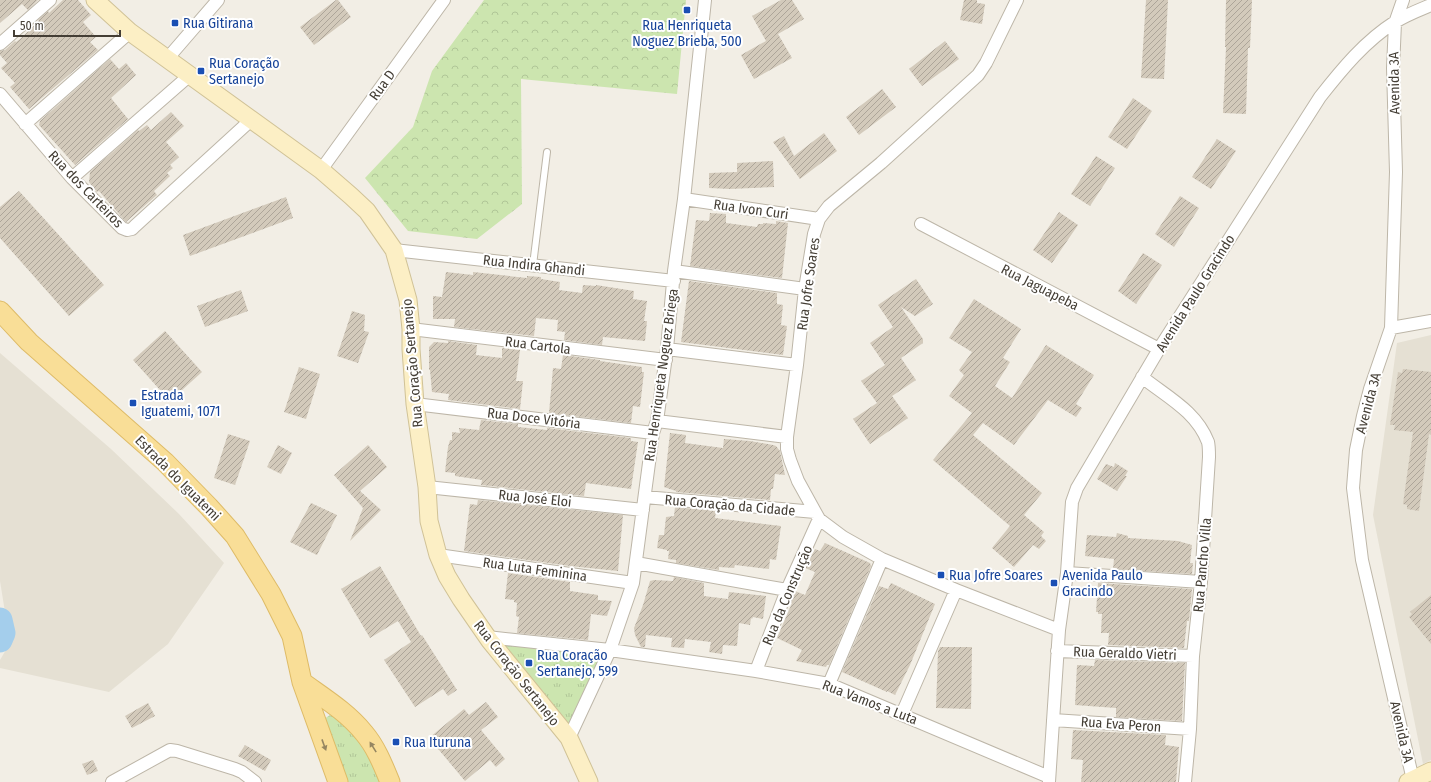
<svg xmlns="http://www.w3.org/2000/svg" width="1431" height="782" viewBox="0 0 1431 782" font-family="'Fira Sans Condensed',sans-serif">
<style>
.residential{fill:#e5e0d3}
.grass{fill:url(#grass-tufts)}
.forest{fill:url(#forest-crowns)}
.lines{fill:none;stroke-linecap:round;stroke-linejoin:round}
.river{stroke:#a4ceec;stroke-width:25}
.building{fill:url(#building-hatch)}
.lane-casing{stroke:#bdb6a8;stroke-width:8}
.street-casing{stroke:#bdb6a8;stroke-width:14}
.secondary-casing{stroke:#d0c297;stroke-width:19}
.primary-casing{stroke:#debb67;stroke-width:21}
.lane{stroke:#fff;stroke-width:6}
.street{stroke:#fff;stroke-width:12}
.secondary{stroke:#fcefc5;stroke-width:17}
.primary{stroke:#f9de97;stroke-width:19}
.oneway{fill:#958661}
.transit-dot{fill:#1a4fb4;stroke:#fff;stroke-width:1.5}
.labels{text-anchor:middle;stroke-width:4;stroke-linejoin:round;paint-order:stroke}
.transit-label{font-size:14px;fill:#164399;stroke:#fff;text-anchor:start}
.street-label{font-size:14px;fill:#443e35;stroke:#fff}
</style>
<defs>
<pattern id="grass-tufts" width="24" height="20" patternUnits="userSpaceOnUse"><rect width="24" height="20" fill="#cce5af"/><path d="M3 7l-1-3M5 7V3M7 7l1-3M15 17l-1-3M17 17v-4M19 17l1-3" fill="none" stroke="#b0c697"/></pattern>
<pattern id="forest-crowns" width="20" height="18" patternUnits="userSpaceOnUse"><rect width="20" height="18" fill="#cce5af"/><path d="M2 6a3 3 0 1 1 6 0M12 15a3 3 0 1 1 6 0" fill="none" stroke="#b0c697"/></pattern>
<pattern id="building-hatch" width="6" height="6" patternUnits="userSpaceOnUse"><rect width="6" height="6" fill="#d3cabb"/><path d="M-1 1l2-2M0 6l6-6M5 7l2-2" fill="none" stroke="#ada599"/></pattern>
</defs>
<rect width="100%" height="100%" fill="#f2eee5"/>
<path class="residential" d="M1431,335V760L1423,764L1373,515L1397,343Z
M0,353L111,449L179,514L224,563L168,644L109,692L0,668V660L10,643L0,581Z"/>
<path class="grass" d="M489,639L609,651L568,735Z
M337,714L347,715L390,782H338L321,721L330,715Z"/>
<path class="forest" d="M484,0H686L677,94L521,79L522,204L477,239L408,231L365,178L413,127L432,71Z"/>
<g class="lines">
<path class="river" d="M0,620L3,633L0,640"/>
</g>
<path class="building" d="M0,0H38L28,10L22,4L0,23Z
M63,0H78L91,15L83,22L96,37L90,42L98,50L29,109L10,87L15,83L1,68L7,63L0,55V51L5,50L15,41L16,42L20,39L39,21L38,20L48,11L49,13Z
M336,0H338L351,17L314,45L300,27Z
M781,0H792L804,19L778,34L792,58L754,79L741,55L766,41L752,16Z
M964,0H977V3L985,4L982,24L960,20Z
M1146,0H1168L1164,79L1141,78Z
M1226,0H1252L1250,48H1248L1246,114L1223,113L1226,47H1225Z
M945,41L959,59L922,86L909,69Z
M110,59L119,69L126,63L136,75L111,98L128,119L75,165L39,125L40,121Z
M882,89L896,107L859,135L846,117Z
M1133,98L1152,111L1127,149L1108,137Z
M171,112L184,126L166,142L179,157L170,165L173,168L167,173L170,176L154,191L157,195L126,222L99,191L97,192L89,182L90,172L138,130L139,131L147,125L151,130Z
M824,133L837,151L800,179L773,142L784,136L794,156Z
M1217,139L1236,151L1211,189L1192,177Z
M1096,156L1115,168L1090,206L1071,194Z
M773,161L774,187L730,189L709,188V173L737,172V163Z
M19,191L104,285L69,316L0,238V207Z
M1180,196L1199,208L1174,247L1155,234Z
M286,197L293,218L190,256L183,235Z
M1059,212L1078,225L1052,263L1033,250Z
M710,213L726,214V223L757,227L758,224H763V223L776,224V221L788,223L782,278L690,266L696,220L709,221Z
M1143,253L1162,265L1136,304L1118,291Z
M446,272L473,275V272L527,278V276L541,277V279L560,282L559,290L582,293L583,285L596,286V285L634,291L633,299L647,301L644,321H647L645,341L603,337L602,345L564,340L565,332L557,331L558,320L536,318L534,336L454,327L455,319H433V296L442,297Z
M916,279L933,304L915,316L901,307L923,339V343L901,358L916,380L892,396L908,418L870,444L853,419L877,403L861,381L885,365L870,343L893,327L878,305Z
M689,281L777,293V304L783,305L781,325L787,326L783,355L681,342Z
M241,290L248,311L205,327L197,306Z
M974,299L1021,329L1003,358L1010,362L995,386L1012,398L1046,345L1094,375L1076,404L1082,408L1076,417L1048,400L1014,445L983,423L973,435L1042,493L1024,515L1044,532L1041,536L1046,541L1039,549L1033,545L1014,567L992,548L1010,526L933,460L972,413L949,396L964,375L959,370L972,352L949,338Z
M352,311L365,315L364,331L369,332L358,363L337,356Z
M165,331L202,372L170,401L133,360Z
M448,341L477,345L476,355L502,358V348L520,350L516,381H523L520,409L448,400L449,394L432,392L430,370H429V347L434,342L448,343Z
M563,355L600,360V361L642,367V372H644L640,407L633,406L631,423L549,413L553,368L561,369Z
M299,367L320,374L306,419L284,412Z
M1403,369L1431,372V435L1429,434L1419,511L1407,509V505L1403,504L1413,432L1394,430L1395,425H1390L1398,372L1402,373Z
M481,420L518,424V427L547,430V428L631,438V441L638,442L631,489L586,483L584,496L481,485L482,480L455,476V473L445,472L448,447L450,440H452V432L460,433L459,428L479,430Z
M670,433L686,435L685,443L723,448L724,439L750,441L773,445L776,446L780,451L785,475L775,474L773,489H771L770,500L676,492V491L664,487Z
M228,434L250,441L235,485L214,478Z
M278,445L292,453L281,474L267,467Z
M368,445L387,467L360,491L381,510L350,541L363,508L334,475Z
M1115,463L1128,471L1125,476H1127L1117,491L1097,479L1106,464L1114,467Z
M478,500L623,515L618,571L570,566L464,551L470,504L477,505Z
M311,503L337,515L317,555L290,542Z
M675,507L716,511L715,518L781,526L776,560L770,559L769,569L735,565L734,568L719,567V570L676,563V560L668,559L669,551H667V550L657,548L659,535H664L666,517L674,516Z
M1117,533L1128,536V538L1178,541L1192,545L1190,563H1193L1192,574L1113,569L1114,559L1085,556L1087,535L1116,537Z
M825,543L870,563L871,566L829,665H827L826,667L796,661L802,650L777,638L792,603H790L795,591L805,595L815,572L805,568L815,549L820,551Z
M380,566L421,636L422,635L457,690L448,696L443,689L415,707L384,660L411,642L398,621L370,638L341,589Z
M508,573L570,582V591L598,595V600L612,601L607,616L591,614L588,640L517,633L519,617L516,616L517,603L514,602V600L505,599Z
M674,577L704,583V596L728,599L729,592L766,596L763,619L753,617L752,619L751,618L750,625L739,623L737,646L723,645L722,654L709,652L711,642L685,639L684,648L671,647L672,638L646,635L645,647H641L635,635L634,628L643,605L650,581L654,580L673,581Z
M891,583L935,604L910,665L895,695L887,691V692L842,672L879,586L888,589Z
M1098,583L1192,589L1189,621H1187L1184,648L1108,645L1109,633H1101L1102,614H1098V612H1096Z
M1431,595V644L1409,617L1412,614L1410,612Z
M940,647H972L971,709L936,708L938,651Z
M1095,660L1185,663L1182,721L1116,717V708L1075,705L1077,665L1094,666Z
M486,702L498,717L481,730L505,759L496,767L490,760L465,781L429,738L464,709L469,715Z
M148,703L155,716L132,728L125,716Z
M1073,730L1166,735L1165,745L1179,747L1176,782H1081L1083,760L1071,759Z
M245,745L271,760L265,771L238,756Z
M93,760L98,771L87,775L82,764Z"/>
<g class="lines">
<defs>
<path id="lane" d="M533,265L547,152"/>
<path id="street" d="M1017,0L986,63L978,75L881,163L829,206L819,219L814,234L805,289L797,365L787,437V449L790,460L798,481L819,519L843,537L882,559L956,590L1059,630
M1403,0L1395,23L1393,68L1396,172L1391,328L1370,389L1363,416L1356,450L1353,488L1362,560L1413,780L1415,782
M0,44L50,0
M167,59L218,0
M0,94L72,178L122,228L127,230L132,229L135,226L251,120
M25,124L130,32
M321,170L444,0
M72,178L190,75
M684,199L819,219
M921,224L1159,349
M394,250L674,281
M674,271L805,289
M1391,328L1431,321
M411,329L666,360
M667,349L797,365
M1142,377C1167,397 1196,411 1208,442C1209,446 1209,452 1209,457L1201,582L1193,656L1190,729L1185,782
M415,404L653,433
M657,421L787,437
M427,487L643,510
M645,497L815,512
M438,555L633,583
M636,563L787,590
M1067,573L1201,582
M487,637L610,650L756,671L829,684L1049,777
M1057,651L1193,656
M756,671L787,590L819,519
M829,684L882,559
M902,714L956,590
M1053,720L1190,729
M569,738L610,650L633,583L653,433L657,421L667,349L674,271L684,199L705,0
M112,782L170,750L177,751L235,769L242,772L255,782
M1049,782L1059,630L1067,573L1072,502L1077,488L1159,349L1320,97C1342,69 1365,41 1395,22C1406,15 1419,10 1431,5"/>
<path id="secondary" d="M95,0L130,32L321,170L351,196L367,211L394,250L408,300L411,329V349L415,404L427,487L429,521L438,555L447,576L461,599L490,641L569,738L589,782
M1408,782L1431,771"/>
<path id="primary" d="M0,311L29,342L165,462L209,507L235,536L271,594L292,636L302,682L338,782
M302,682C324,698 347,712 364,733C376,747 383,765 390,782"/>
</defs>
<use href="#lane" class="lane-casing"/>
<use href="#street" class="street-casing"/>
<use href="#secondary" class="secondary-casing"/>
<use href="#primary" class="primary-casing"/>
<use href="#lane" class="lane"/>
<use href="#street" class="street"/>
<use href="#secondary" class="secondary"/>
<use href="#primary" class="primary"/>
</g>
<defs><path id="oneway-solid" d="M-6-.8H1V-3.2L6.5 0L1 3.2V.8H-6Z"/></defs>
<g class="oneway">
<use href="#oneway-solid" transform="translate(324 745) rotate(70)"/>
<use href="#oneway-solid" transform="translate(373 747) rotate(-122)"/>
</g>
<g class="transit-dot">
<rect x="683" y="6" width="8" height="8" rx="2"/>
<rect x="171" y="19" width="8" height="8" rx="2"/>
<rect x="197" y="67" width="8" height="8" rx="2"/>
<rect x="129" y="399" width="8" height="8" rx="2"/>
<rect x="937" y="571" width="8" height="8" rx="2"/>
<rect x="1050" y="579" width="8" height="8" rx="2"/>
<rect x="525" y="659" width="8" height="8" rx="2"/>
<rect x="392" y="738" width="8" height="8" rx="2"/>
</g>
<g class="labels">
<g class="transit-label">
<text x="183" y="28">Rua Gitirana</text>
<text x="687" y="30" text-anchor="middle">Rua Henriqueta<tspan x="687" dy="16">Noguez Brieba, 500</tspan></text>
<text x="209" y="68">Rua Coração<tspan x="209" dy="16">Sertanejo</tspan></text>
<text x="141" y="400">Estrada<tspan x="141" dy="16">Iguatemi, 1071</tspan></text>
<text x="949" y="580">Rua Jofre Soares</text>
<text x="1062" y="580">Avenida Paulo<tspan x="1062" dy="16">Gracindo</tspan></text>
<text x="537" y="660">Rua Coração<tspan x="537" dy="16">Sertanejo, 599</tspan></text>
<text x="404" y="747">Rua Ituruna</text>
</g>
<g class="street-label">
<text transform="translate(1394 83) rotate(-91)" y="5">Avenida 3A</text>
<text transform="translate(382 85) rotate(-54)" y="5">Rua D</text>
<text transform="translate(86 189) rotate(46)" y="5">Rua dos Carteiros</text>
<text transform="translate(751 209) rotate(8)" y="5">Rua Ivon Curi</text>
<text transform="translate(534 265) rotate(6)" y="5">Rua Indira Ghandi</text>
<text transform="translate(808 284) rotate(-82)" y="5">Rua Jofre Soares</text>
<text transform="translate(1040 287) rotate(27)" y="5">Rua Jaguapeba</text>
<text transform="translate(1195 293) rotate(-58)" y="5">Avenida Paulo Gracindo</text>
<text transform="translate(538 345) rotate(7)" y="5">Rua Cartola</text>
<text transform="translate(412 363) rotate(-95)" y="5">Rua Coração Sertanejo</text>
<text transform="translate(661 375) rotate(-82)" y="5">Rua Henriqueta Noguez Briega</text>
<text transform="translate(1368 403) rotate(-75)" y="5">Avenida 3A</text>
<text transform="translate(534 418) rotate(7)" y="5">Rua Doce Vitória</text>
<text transform="translate(178 478) rotate(45)" y="5">Estrada do Iguatemi</text>
<text transform="translate(535 498) rotate(6)" y="5">Rua José Eloi</text>
<text transform="translate(730 505) rotate(5)" y="5">Rua Coração da Cidade</text>
<text transform="translate(1202 565) rotate(-85)" y="5">Rua Pancho Villa</text>
<text transform="translate(535 569) rotate(8)" y="5">Rua Luta Feminina</text>
<text transform="translate(787 595) rotate(-67)" y="5">Rua da Construção</text>
<text transform="translate(1125 653) rotate(2)" y="5">Rua Geraldo Vietri</text>
<text transform="translate(517 673) rotate(52)" y="5">Rua Coração Sertanejo</text>
<text transform="translate(870 702) rotate(21)" y="5">Rua Vamos a Luta</text>
<text transform="translate(1121 724) rotate(4)" y="5">Rua Eva Peron</text>
<text transform="translate(1402 732) rotate(77)" y="5">Avenida 3A</text>
</g>
</g>
<path d="M14 30v6h106v-6" fill="none" stroke="#443e35" stroke-width="2"/>
<text x="20" y="30" font-size="12" fill="#443e35" stroke="#ffffff" stroke-width="3" paint-order="stroke">50 m</text>
</svg>
